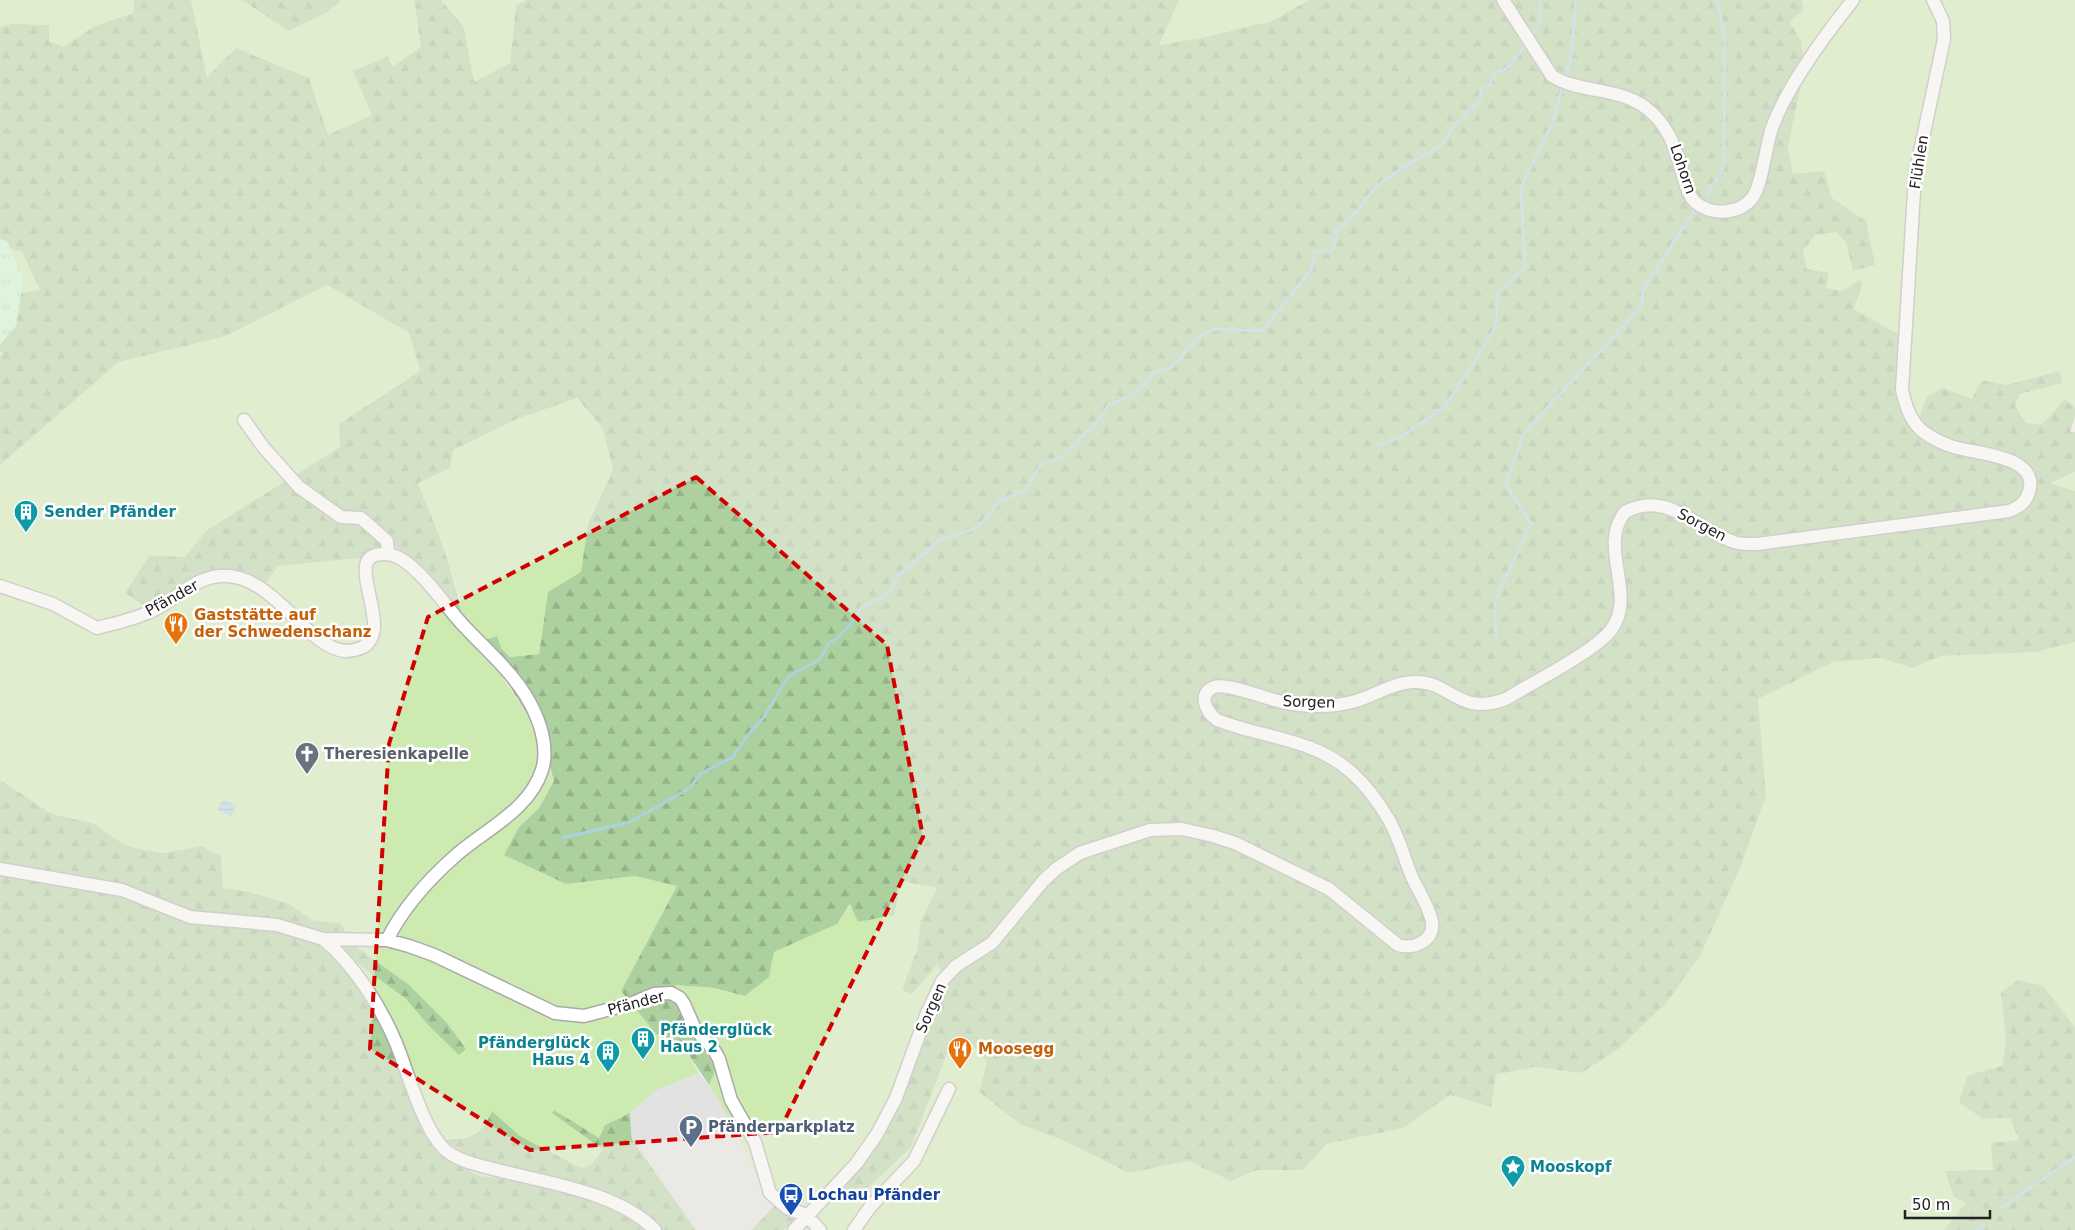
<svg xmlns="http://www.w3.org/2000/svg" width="2075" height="1230" viewBox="0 0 2075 1230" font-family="'DejaVu Sans',sans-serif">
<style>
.grass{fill:#cdebb0}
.forest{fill:url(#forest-firs)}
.park{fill:url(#park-tufts)}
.parking{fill:#e2e2e2}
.water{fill:url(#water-rules)}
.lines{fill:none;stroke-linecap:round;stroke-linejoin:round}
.stream{stroke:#aad3df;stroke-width:3}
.minor-casing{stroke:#a9a9a9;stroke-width:15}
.minor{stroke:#fff;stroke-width:12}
.marked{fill:none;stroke:#d40000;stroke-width:4;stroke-dasharray:10 6;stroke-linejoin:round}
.labels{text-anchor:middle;stroke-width:5;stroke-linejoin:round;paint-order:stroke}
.street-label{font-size:15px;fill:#222;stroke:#fff}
.culture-label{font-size:15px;font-weight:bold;fill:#0d838f;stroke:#fff;text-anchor:start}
.food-label{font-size:15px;font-weight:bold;fill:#c56008;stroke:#fff;text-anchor:start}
.worship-label{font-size:15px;font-weight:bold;fill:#5b616d;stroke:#fff;text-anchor:start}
.service-label{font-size:15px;font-weight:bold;fill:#4e5e75;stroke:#fff;text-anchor:start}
.transit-label{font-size:15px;font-weight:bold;fill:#164399;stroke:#fff;text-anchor:start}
</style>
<defs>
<pattern id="forest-firs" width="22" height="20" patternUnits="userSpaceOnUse" patternTransform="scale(1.25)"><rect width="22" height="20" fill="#add19e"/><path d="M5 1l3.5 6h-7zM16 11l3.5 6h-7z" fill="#95b388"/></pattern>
<pattern id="park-tufts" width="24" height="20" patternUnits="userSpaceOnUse" patternTransform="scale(1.25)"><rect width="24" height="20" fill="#c8facc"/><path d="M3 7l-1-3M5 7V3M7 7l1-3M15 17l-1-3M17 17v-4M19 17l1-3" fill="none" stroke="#acd6af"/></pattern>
<pattern id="water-rules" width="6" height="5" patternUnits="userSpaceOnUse" patternTransform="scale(1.25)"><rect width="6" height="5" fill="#aad3df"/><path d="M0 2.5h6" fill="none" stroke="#92b5bf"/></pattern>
</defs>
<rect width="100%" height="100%" fill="#f2efe9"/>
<path class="grass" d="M0,0H134L133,13L95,26L63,47L13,24L0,27Z
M191,0H242L290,31L326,13L341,0H414L421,47L392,68L388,56L372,115L328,135L207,77Z
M441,0H527L516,5L510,63L474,83L464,27Z
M1179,0H1309L1272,21L1201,38L1158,45Z
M1802,0H2075V408L2065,399L2042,424L2026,423L2015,406L2020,394L2062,383L2059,371L2007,385L1983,380L1972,400L1927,397L1920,417L1903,408L1896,375L1900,335L1854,309L1862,286L1861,280L1842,291L1826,288L1829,273L1807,269L1803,251L1815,235L1837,232L1846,243L1853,271L1866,221L1832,198L1824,171L1793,174L1788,146L1805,67L1801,41L1790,21L1804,9Z
M0,245L22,252L40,291L0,298Z
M327,285L409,333L420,371L339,424L340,447L207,530L185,557L125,593L135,599L278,566L361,558L388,543L402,551L422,578L460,600L452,573L418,483L450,468L453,450L517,419L576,398L603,429L613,470L588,524L581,573L548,592L539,654L510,657L501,648L491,659L543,741L554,782L539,808L519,827L566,884L635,876L677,886L621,991L656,1034L680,1042L699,1073L655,1091L630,1113L605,1125L599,1139L554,1110L552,1113L604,1151L592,1165L581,1168L520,1136L492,1111C476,1145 474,1132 444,1141L513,1180L480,1176L449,1161L419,1123L403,1074L347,967L353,959L405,998L429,1026L459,1054L466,1049L368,955L351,943L341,923L314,921L287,903L249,892L223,888L221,856L202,846L163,853L126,846L95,824L52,814L0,780V465L119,362L226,336Z
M2075,472V491L2051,483Z
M2075,642V1027L2043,986L2001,993L2006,1041L2002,1066L1968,1075L1983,1119L2010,1118L2019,1141L1944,1230H784L793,1218L765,1198L748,1157L709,1085L717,1067L682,1021L674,985L714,988L745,996L769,977L774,952L837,924L851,904L858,921L901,881L937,888L921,920L917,950L902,990L912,994L938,964L945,986L885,1136L841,1192L911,1147L948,1051L969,1041L987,1063L1022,1125L1065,1141L1129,1173L1188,1161L1231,1181L1257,1170H1303L1327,1144L1403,1128L1450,1095L1491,1106L1496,1075L1535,1067L1581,1073L1701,954L1741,866L1766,796L1758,699L1834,662L1880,658L1912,668L1941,656L2037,652Z"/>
<path class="forest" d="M134,0H191L207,77L236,48L309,78L328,135L372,115L353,71L388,56L392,67L421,47L414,0H441L464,27L474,82L510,63L516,5L527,0H1179L1159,45L1201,38L1272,21L1309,0H1802L1804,9L1790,22L1801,41L1805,67L1788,146L1793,174L1824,171L1832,198L1866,221L1875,265L1853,271L1846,243L1837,232L1815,235L1803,251L1807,269L1829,273L1826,288L1842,291L1861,279L1862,286L1854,309L1900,335L1896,375L1903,408L1919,417L1927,397L1943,388L1972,399L1982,380L2007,385L2059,371L2063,383L2020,394L2015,406L2026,423L2042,424L2065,399L2075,408V417L2070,432H2075V472L2051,483L2075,491V642L2037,652L1941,656L1912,668L1880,658L1834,662L1758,699L1766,796L1741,866L1701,954L1667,1002L1618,1049L1581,1073L1535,1067L1496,1075L1491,1107L1450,1095L1403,1128L1327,1144L1303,1170H1257L1231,1181L1188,1161L1129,1173L1065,1141L1022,1125L979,1092L987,1063L969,1041L948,1051L911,1147L868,1188L840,1192L885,1136L945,986L938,964L912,994L902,990L917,950L921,920L937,888L901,881L894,915L858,922L850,904L837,924L774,952L769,977L745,996L714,988L675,985L685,1017L682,1022L717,1067L709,1085L680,1042L656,1034L621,991L677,886L635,876L566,884L504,855L519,827L539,808L554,781L543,741L482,641L497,636L501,648L510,657L539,654L548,592L581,572L588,524L613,470L603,429L577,398L517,419L453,450L450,468L418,483C436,529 457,575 462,624L402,551L388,543L361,558L278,566L263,587L216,574L150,610L125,593L149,556L185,557L207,530L340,447L339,424L420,371L409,333L327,285L226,336L119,362L0,465V355L2,354L0,351V298L40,290L22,252L0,245V27L12,24L49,25V41L63,47L95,26L133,13Z
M242,0H341L326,13L289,31Z
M0,780L52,814L95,824L126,846L163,853L202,846L221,856L223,888L249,892L287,903L314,921L341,923L351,943L409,985L447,1023L466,1049L459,1055L429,1026L405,998L353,960L347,967L389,1035L419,1123L449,1161L480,1176L512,1180L443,1140C473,1137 479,1139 492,1111L520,1136L581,1168L591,1165L603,1150L552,1113L554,1110L599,1138L605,1125L630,1113L632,1139L696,1230H0Z
M2018,980L2043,986L2075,1027V1230H1944L1966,1203L1954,1197L1945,1171L1993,1170L1991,1143L2019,1140L2010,1118L1983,1119L1959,1102L1968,1075L2002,1066L2006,1041L2001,993Z
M774,1206L794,1219L784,1230H751Z"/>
<path class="park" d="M0,239L7,241L23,279L16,326L0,345Z"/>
<path class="parking" d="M699,1073L717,1097L748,1157L765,1198L774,1206L751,1230H696L632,1139L630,1113L655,1091Z"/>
<path class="water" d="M225,800L236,806L231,816L217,810L222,801Z"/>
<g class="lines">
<path class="stream" d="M1531,39L1541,20L1540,0
M1565,79L1572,52L1576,0
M1706,196L1724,167L1725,40L1717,0
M1377,445L1399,438L1445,407L1496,327L1498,292L1525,268L1521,187L1553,122L1563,85
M1496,644L1495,600L1531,524L1506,484L1524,433L1642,306L1643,290L1694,211
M562,838L630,822L690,788L700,774L733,757L748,735L763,718L788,677L820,659L828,644L836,639L851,624L861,608L887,595L900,574L940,540L979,527L999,501L1026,490L1040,465L1060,458L1098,421L1108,406L1138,392L1154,373L1173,366L1200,336L1216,329L1262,331L1311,270L1315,252L1331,251L1336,242V228L1347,223L1377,186L1413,161L1441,146L1450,131L1480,100L1481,89L1489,85L1495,73L1506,69L1527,44
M2002,1207L2075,1157
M1978,1230L1984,1224"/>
<defs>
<path id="minor" d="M1503,0L1552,76C1579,93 1617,87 1645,107C1669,125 1675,147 1683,175C1685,184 1688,195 1695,202C1711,216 1740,215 1753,197C1762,184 1766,145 1772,128C1787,86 1825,35 1853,0
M244,420L264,448L299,487L341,517L361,518L387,541L388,554
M0,586L53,604L97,628C116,623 136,619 154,610C176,599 194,578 220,576C273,572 305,647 345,651C352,651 357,650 363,647C397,627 337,552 385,554C391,554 398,557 403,560C427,577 443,603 463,625C488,652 518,676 534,711C542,728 548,751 542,770C529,811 484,830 454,857C427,881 403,908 387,940
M0,869L122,890L190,917L277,925L323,939L387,940L409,946L434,955L555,1013L584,1016L633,1003L654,994L671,993L680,998L684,1004L695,1029L714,1050L719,1059L731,1100L755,1142L770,1193L787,1208L806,1215
M323,939C353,963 381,1007 396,1043C408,1072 424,1134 448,1152C463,1163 483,1166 501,1171C549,1183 619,1193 655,1230
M806,1215L820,1230
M794,1230L856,1164L877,1134L896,1098L927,1013L942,981L956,966L992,943L1044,880L1056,869L1080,853L1150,830L1182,829L1213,836L1235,843L1329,889L1398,945C1413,950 1435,941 1432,922C1429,906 1418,891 1412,877C1404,858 1399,837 1389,820C1379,803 1366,785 1351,772C1313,738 1262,738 1217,720C1206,712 1197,694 1214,687C1228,682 1273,702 1292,704C1312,707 1335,707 1356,701C1375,695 1393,683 1413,682C1452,680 1456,717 1506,699C1533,682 1594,652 1611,630C1638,594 1597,547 1625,512C1667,489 1697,530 1734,542C1742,545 1750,544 1757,544L2009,511C2017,508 2023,505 2027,497C2046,457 1980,454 1957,448C1946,445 1935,440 1925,433C1911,423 1906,407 1902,390L1915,175L1944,39L1943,21L1933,0
M854,1230L870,1207L914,1161L949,1089"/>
</defs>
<use href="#minor" class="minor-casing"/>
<use href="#minor" class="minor"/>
</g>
<path d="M0 0H2075V1230H0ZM696,477L887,645L923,837L779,1132L530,1150L370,1049L389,744L428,617Z" fill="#f2efe9" fill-opacity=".55" fill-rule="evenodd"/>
<path class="marked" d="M696,477L887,645L923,837L779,1132L530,1150L370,1049L389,744L428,617Z"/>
<defs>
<symbol id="building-pin" viewBox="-11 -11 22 30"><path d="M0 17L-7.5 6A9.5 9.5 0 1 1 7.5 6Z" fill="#0f9aa8" stroke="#fff"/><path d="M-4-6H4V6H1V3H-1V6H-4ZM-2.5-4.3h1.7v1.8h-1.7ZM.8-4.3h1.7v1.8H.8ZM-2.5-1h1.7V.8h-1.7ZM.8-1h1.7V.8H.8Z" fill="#fff"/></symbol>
<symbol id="restaurant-pin" viewBox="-11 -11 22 30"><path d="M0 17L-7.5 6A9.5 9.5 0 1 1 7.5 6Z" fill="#e8710a" stroke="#fff"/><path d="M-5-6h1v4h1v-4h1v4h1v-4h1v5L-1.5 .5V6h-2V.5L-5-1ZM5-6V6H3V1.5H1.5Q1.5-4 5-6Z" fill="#fff"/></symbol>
<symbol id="church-pin" viewBox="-11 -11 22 30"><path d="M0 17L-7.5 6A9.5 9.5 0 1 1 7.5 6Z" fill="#6b7280" stroke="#fff"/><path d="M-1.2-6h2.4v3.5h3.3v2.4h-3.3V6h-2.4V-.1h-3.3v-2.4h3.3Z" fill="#fff"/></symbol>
<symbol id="parking-pin" viewBox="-11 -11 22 30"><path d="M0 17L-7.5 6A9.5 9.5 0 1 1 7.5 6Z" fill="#5c6f8a" stroke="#fff"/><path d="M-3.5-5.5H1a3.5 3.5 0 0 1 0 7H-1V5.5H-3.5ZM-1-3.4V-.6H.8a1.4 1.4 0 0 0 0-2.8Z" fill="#fff"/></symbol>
<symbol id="sight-pin" viewBox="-11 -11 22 30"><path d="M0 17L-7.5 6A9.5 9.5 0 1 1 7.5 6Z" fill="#0f9aa8" stroke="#fff"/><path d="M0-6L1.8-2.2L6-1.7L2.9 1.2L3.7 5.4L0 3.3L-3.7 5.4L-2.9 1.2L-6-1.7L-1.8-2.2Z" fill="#fff"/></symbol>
<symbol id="bus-pin" viewBox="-11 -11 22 30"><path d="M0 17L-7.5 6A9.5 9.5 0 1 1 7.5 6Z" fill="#1a4fb4" stroke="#fff"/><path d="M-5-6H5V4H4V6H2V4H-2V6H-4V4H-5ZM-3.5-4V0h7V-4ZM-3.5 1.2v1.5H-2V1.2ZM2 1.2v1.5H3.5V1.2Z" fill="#fff"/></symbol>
</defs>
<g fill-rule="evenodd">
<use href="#building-pin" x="12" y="498" width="28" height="38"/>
<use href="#restaurant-pin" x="162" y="610" width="28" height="38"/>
<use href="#church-pin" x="293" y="740" width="28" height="38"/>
<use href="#building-pin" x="629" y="1025" width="28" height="38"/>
<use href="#restaurant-pin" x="946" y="1035" width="28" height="38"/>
<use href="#building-pin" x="594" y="1038" width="28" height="38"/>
<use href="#parking-pin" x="677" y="1113" width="28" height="38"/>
<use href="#sight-pin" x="1499" y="1153" width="28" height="38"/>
<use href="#bus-pin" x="777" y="1181" width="28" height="38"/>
</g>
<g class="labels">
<g class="street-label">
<text transform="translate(1919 162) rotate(-81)" y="5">Flühlen</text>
<text transform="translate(1683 169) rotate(71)" y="5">Lohorn</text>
<text transform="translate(1702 525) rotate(28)" y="5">Sorgen</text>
<text transform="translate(172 598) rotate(-29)" y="5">Pfänder</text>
<text transform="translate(1309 702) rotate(2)" y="5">Sorgen</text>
<text transform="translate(636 1003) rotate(-15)" y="5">Pfänder</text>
<text transform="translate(931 1008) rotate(-66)" y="5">Sorgen</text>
</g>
<g class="culture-label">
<text x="44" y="517">Sender Pfänder</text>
<text x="660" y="1035">Pfänderglück<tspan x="660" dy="17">Haus 2</tspan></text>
<text x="590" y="1048" text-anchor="end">Pfänderglück<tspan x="590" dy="17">Haus 4</tspan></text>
<text x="1530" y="1172">Mooskopf</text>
</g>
<g class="food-label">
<text x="194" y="620">Gaststätte auf<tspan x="194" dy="17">der Schwedenschanz</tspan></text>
<text x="978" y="1054">Moosegg</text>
</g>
<g class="worship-label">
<text x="324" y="759">Theresienkapelle</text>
</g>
<g class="service-label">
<text x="708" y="1132">Pfänderparkplatz</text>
</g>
<g class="transit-label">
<text x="808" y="1200">Lochau Pfänder</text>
</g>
</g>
<path d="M1905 1210v8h85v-8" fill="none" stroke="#222222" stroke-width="2.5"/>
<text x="1912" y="1210" font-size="15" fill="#222222" stroke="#ffffff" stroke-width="4" paint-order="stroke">50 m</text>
</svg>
